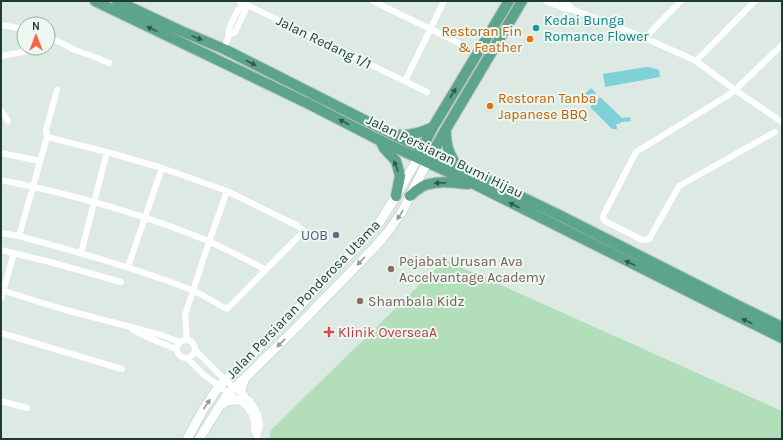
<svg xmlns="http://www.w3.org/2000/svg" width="783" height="440" viewBox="0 0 783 440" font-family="Karla,sans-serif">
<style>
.green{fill:#b2deba}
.water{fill:#7ed1d6}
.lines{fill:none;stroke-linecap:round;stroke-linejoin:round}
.secondary-casing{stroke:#aecbbe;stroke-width:10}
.primary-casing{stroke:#bbc4c1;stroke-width:12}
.minor{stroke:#fff;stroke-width:6}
.secondary{stroke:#fff;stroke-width:9}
.primary{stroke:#5ca48b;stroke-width:10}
.oneway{fill:#305a4b}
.oneway2{fill:#8e9d98}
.culture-dot{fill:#0f9aa8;stroke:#edf7f1;stroke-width:1.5}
.food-dot{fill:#e8710a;stroke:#edf7f1;stroke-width:1.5}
.service-dot{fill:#5c6f8a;stroke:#edf7f1;stroke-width:1.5}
.education-dot{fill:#8d6e63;stroke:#edf7f1;stroke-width:1.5}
.health-dot{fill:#e0444e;stroke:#edf7f1;stroke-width:1.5}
.labels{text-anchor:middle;stroke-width:4;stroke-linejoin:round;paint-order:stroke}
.culture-label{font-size:14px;fill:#0d838f;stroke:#edf7f1;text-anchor:start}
.food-label{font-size:14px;fill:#c56008;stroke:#edf7f1;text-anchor:end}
.street-label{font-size:14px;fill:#1d3b30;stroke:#edf7f1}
.service-label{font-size:14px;fill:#4e5e75;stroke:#edf7f1;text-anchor:end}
.education-label{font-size:14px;fill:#785e54;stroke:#edf7f1;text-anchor:start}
.health-label{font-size:14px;fill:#be3a42;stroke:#edf7f1;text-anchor:start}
</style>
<rect width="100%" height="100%" fill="#dceae3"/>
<path class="green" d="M445,260L782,411V439H269L271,430Z"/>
<path class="water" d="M646,67H649L659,70L660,77L605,87L603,74Z
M591,88L596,93L585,103L581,98L582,97V96L590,89Z
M600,97L622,118L630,117L631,121L622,122L619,124H617L616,125L617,127V129H612L590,107Z"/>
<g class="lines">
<defs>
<path id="secondary" d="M244,396C239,390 243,384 245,378
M221,405C227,400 232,400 239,400
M187,439L203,410L219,386L285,322L336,268L365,239L381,220L396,196L418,158
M199,439L228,393L245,378L297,327L374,248L387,233L402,212L427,162"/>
<path id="primary" d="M95,1L307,103L379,140L474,184L725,310L782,338
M117,1L181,31L224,49L394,135L561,216L735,304L782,327
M446,129C445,144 449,154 457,166
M396,135C410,136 421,133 433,127
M380,140L384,148L396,161L398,168L400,176L396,196
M419,154L433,127L509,1
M429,159L446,129L522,1
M410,196C414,192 418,189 423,186C436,180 454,183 468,184"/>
</defs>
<use href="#secondary" class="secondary-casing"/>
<use href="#primary" class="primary-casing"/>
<path class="minor" d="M239,1L427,92
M373,1L459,43
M546,1L564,8L574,10L645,38L696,61L735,90L782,122
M562,1L567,3L572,9
M1,25L24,29
M229,35L235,32L237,28L245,11L244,4
M645,38L667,15L681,1
M48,39C58,39 66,46 75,50C86,54 98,58 109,63
M224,49L229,35V29L231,24L239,8L244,4L246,1
M1,56L23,52L36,48
M696,61L755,1
M405,81L444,1
M1,110L8,121
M775,132L679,186L649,239L642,240L605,221L603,218L604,214L636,152L727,96L735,90L782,45
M47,137L107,152L162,168L227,191L298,226L304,231L227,309C215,303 204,295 192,290C136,268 77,252 19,236Z
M47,137L46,130L57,90
M1,153L40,161
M1,180C71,194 143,214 208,241C228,250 247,260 266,270
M1,233L19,236
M1,250L50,262L121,282
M81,253L107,152
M128,267L162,168
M4,291L62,309L161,335L180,342
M1,299L14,253
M133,330L158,342L176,349
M1,333L122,369
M177 349a9 9 0 1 1 18 0a9 9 0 1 1-18 0Z
M187,340L185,315L209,242L227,191
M195,350L225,380L250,401L256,410L258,414L260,427L257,436V439
M187,358L204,375L245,405L252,414L254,422V429L257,436
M1,401L27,408"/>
<use href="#secondary" class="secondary"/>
<use href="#primary" class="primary"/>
</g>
<defs><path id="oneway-solid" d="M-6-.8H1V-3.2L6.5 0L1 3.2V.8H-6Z"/></defs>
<g class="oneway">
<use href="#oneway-solid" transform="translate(152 29) rotate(-154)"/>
<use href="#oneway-solid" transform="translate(197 38) rotate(21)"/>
<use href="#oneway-solid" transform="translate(251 63) rotate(27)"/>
<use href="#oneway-solid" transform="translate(453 93) rotate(-59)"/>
<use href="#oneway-solid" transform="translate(344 122) rotate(-153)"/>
<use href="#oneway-solid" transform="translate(396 166) rotate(-111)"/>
<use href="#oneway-solid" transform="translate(440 183) rotate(177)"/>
<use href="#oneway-solid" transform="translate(514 205) rotate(-153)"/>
<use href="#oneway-solid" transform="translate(630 263) rotate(-154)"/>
<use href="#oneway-solid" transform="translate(747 321) rotate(-154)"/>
</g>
<g class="oneway2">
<use href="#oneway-solid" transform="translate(400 215) rotate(123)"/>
<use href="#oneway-solid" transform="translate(361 261) rotate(134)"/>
<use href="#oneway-solid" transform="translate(281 343) rotate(136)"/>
<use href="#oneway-solid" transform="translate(207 404) rotate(-56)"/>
</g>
<circle class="culture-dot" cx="536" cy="28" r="4"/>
<g class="food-dot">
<circle cx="530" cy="39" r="4"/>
<circle cx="490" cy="106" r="4"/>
</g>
<circle class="service-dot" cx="336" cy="235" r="4"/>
<g class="education-dot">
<circle cx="391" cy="269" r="4"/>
<circle cx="360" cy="301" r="4"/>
</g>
<path class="health-dot" d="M327 326h4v4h4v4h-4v4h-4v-4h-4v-4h4z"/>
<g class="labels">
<g class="culture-label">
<text x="544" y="25">Kedai Bunga<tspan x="544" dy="16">Romance Flower</tspan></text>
</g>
<g class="food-label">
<text x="522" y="36">Restoran Fin<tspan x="522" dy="16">&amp; Feather</tspan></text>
<text x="498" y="103" text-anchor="start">Restoran Tanba<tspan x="498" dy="16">Japanese BBQ</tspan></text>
</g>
<g class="street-label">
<text transform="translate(324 42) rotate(26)" y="5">Jalan Redang 1/1</text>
<text transform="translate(445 156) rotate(26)" y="5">Jalan Persiaran Bumi Hijau</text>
<text transform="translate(303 299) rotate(-46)" y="5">Jalan Persiaran Ponderosa Utama</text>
</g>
<g class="service-label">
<text x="328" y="240">UOB</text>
</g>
<g class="education-label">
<text x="399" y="266">Pejabat Urusan Ava<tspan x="399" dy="16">Accelvantage Academy</tspan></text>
<text x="368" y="306">Shambala Kidz</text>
</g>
<g class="health-label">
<text x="338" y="337">Klinik OverseaA</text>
</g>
</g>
<rect width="783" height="440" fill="none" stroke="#1d3b30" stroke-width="4"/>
<g transform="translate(36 36)"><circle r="19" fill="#edf7f1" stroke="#9aaca4"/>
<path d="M0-3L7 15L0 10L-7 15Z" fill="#ff6145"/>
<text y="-6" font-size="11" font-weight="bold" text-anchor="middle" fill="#1d3b30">N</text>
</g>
</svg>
